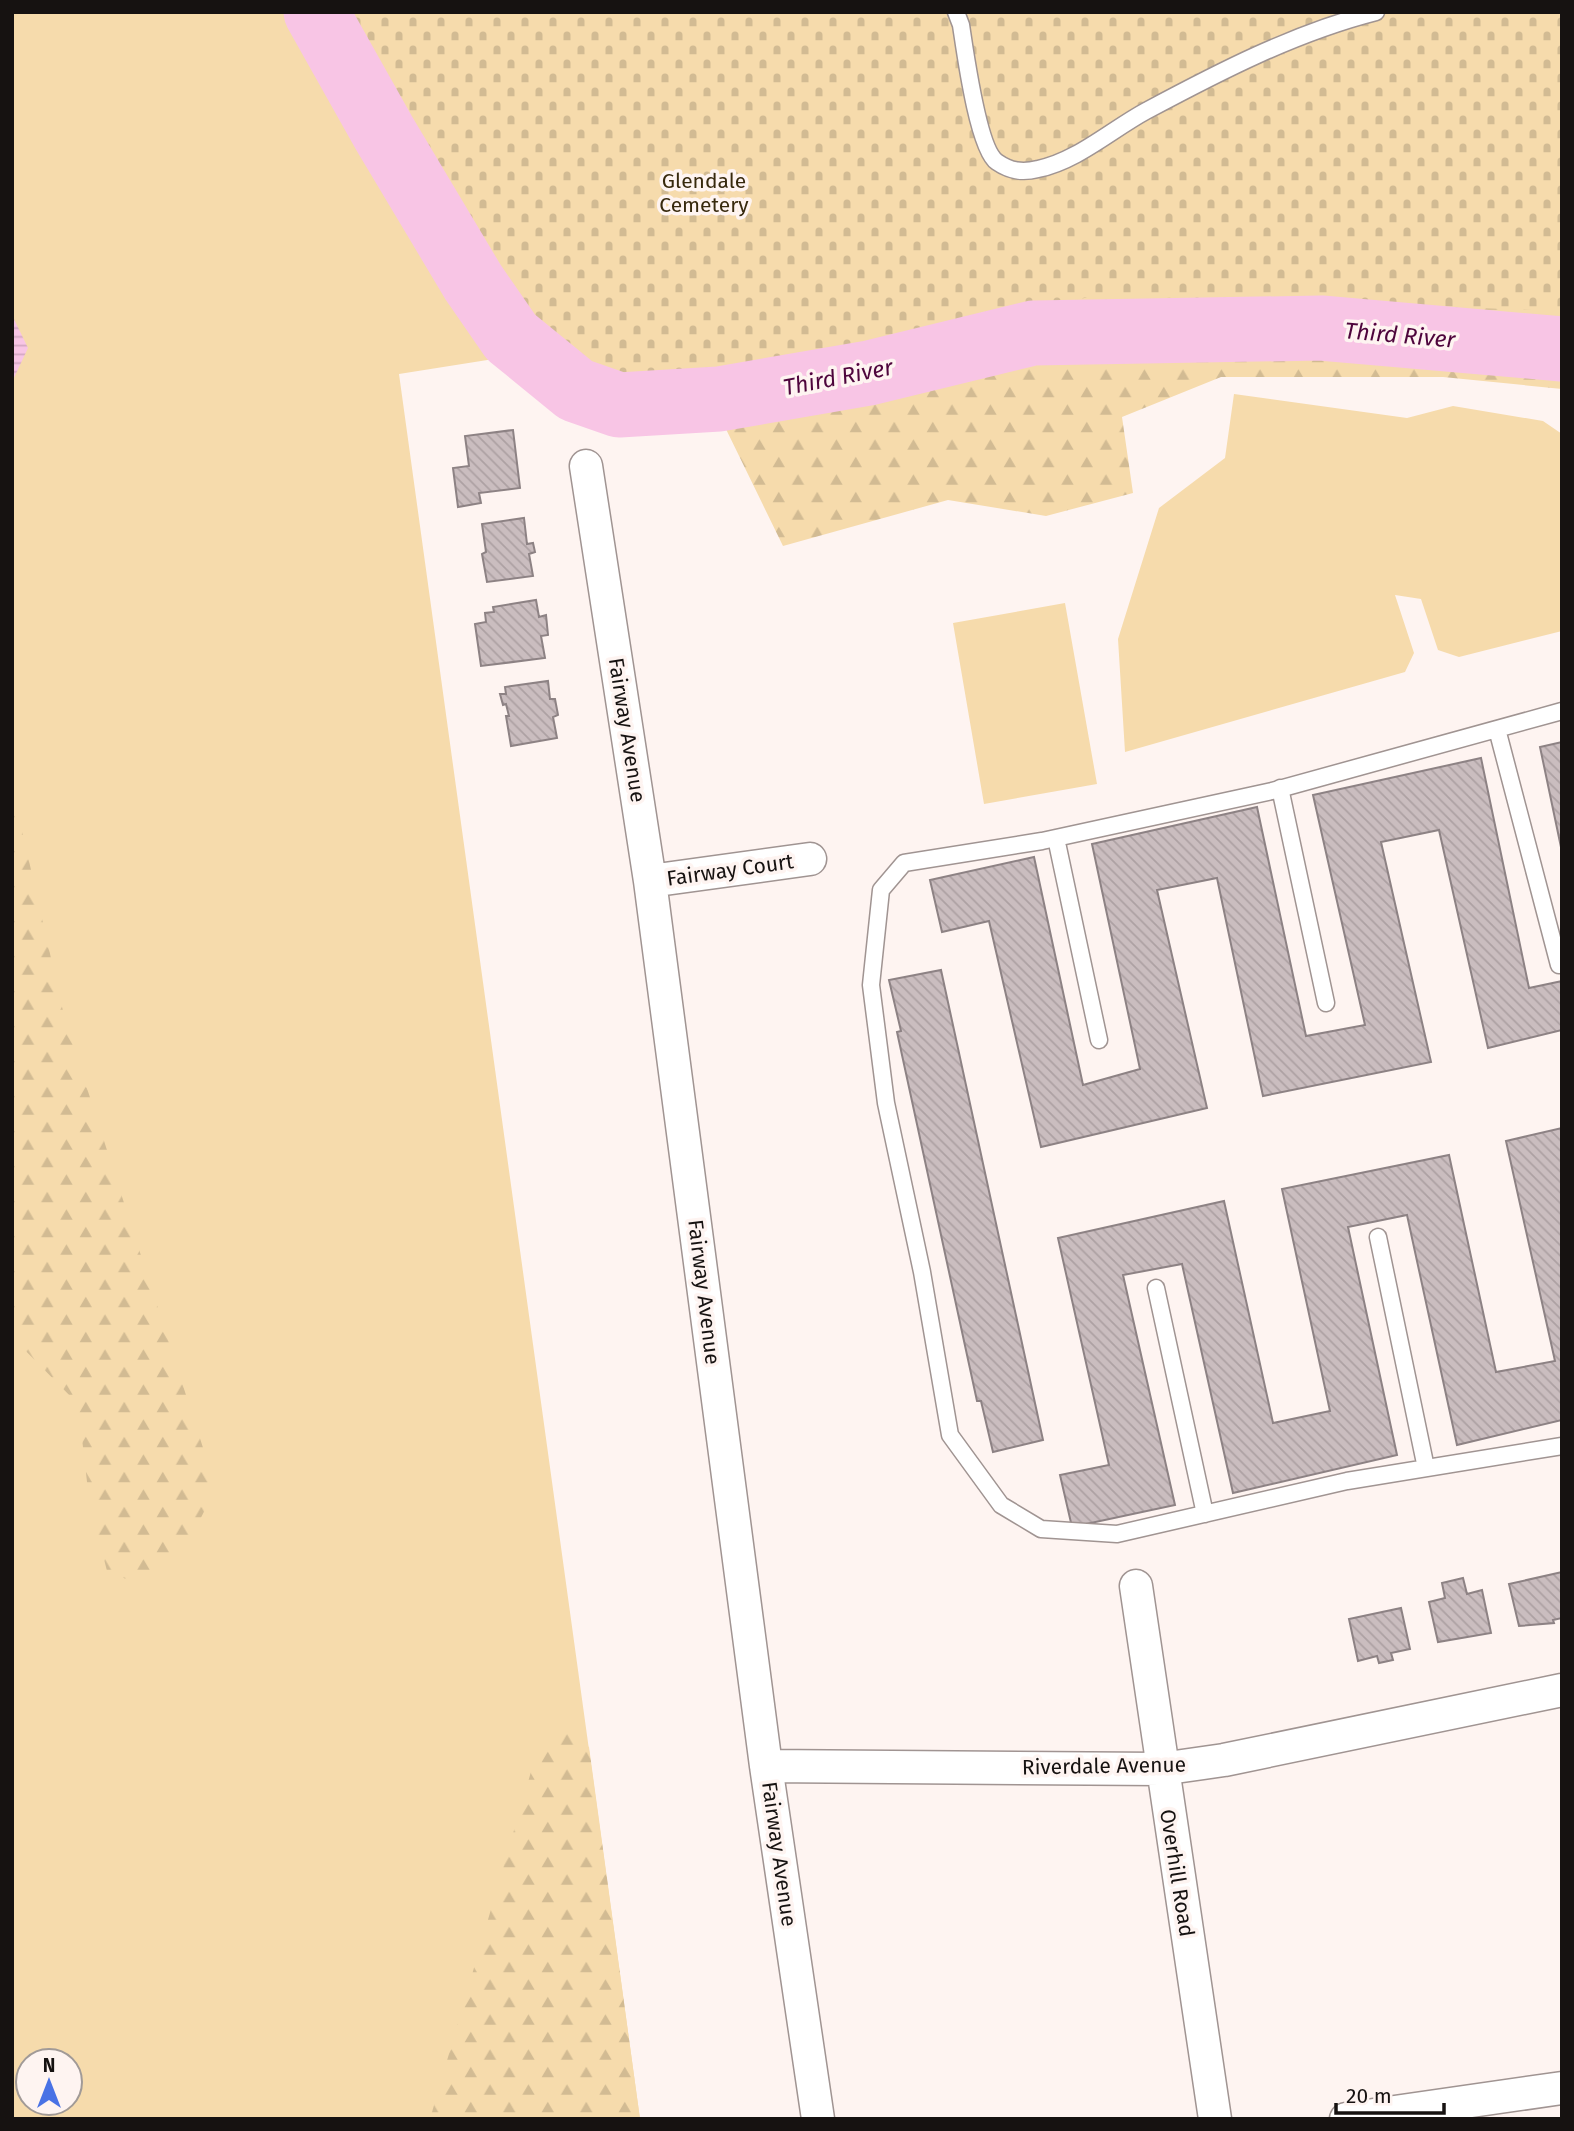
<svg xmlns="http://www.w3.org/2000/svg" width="1574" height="2131" viewBox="0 0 1574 2131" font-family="'Fira Sans',sans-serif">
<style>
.green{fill:#f6dbac;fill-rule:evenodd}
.forest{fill:url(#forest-firs)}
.cemetery{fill:url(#cemetery-stones)}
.water{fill:url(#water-rules)}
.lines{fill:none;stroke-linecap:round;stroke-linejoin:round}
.river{stroke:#f8c5e5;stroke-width:65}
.building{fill:url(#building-back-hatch);stroke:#8d8284;stroke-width:2}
.lane-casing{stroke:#a09492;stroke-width:19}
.street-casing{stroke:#a09492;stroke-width:35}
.lane{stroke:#fff;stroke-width:16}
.street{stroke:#fff;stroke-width:32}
.labels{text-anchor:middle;stroke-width:7;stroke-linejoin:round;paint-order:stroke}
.park-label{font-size:21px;fill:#37290d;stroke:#fef4f1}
.street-label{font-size:21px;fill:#161211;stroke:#fef4f1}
.water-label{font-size:23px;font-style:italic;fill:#4e053c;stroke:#fef4f1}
</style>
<defs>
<pattern id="forest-firs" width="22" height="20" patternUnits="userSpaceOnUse" patternTransform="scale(1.75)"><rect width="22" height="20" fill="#f6dbac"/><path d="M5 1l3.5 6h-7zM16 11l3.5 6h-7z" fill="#d2bb93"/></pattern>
<pattern id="cemetery-stones" width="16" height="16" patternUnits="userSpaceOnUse" patternTransform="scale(1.75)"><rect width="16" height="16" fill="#f6dbac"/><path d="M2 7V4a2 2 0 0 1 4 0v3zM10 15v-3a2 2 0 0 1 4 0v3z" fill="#d2bb93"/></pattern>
<pattern id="water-rules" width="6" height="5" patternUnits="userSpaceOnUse" patternTransform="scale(1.75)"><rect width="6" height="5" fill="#f8c5e5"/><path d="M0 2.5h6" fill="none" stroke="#d4a8c3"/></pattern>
<pattern id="building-back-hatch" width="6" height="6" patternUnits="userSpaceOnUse" patternTransform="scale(1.75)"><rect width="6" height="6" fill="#cabdbf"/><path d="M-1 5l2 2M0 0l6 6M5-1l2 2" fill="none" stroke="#ada1a3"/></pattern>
</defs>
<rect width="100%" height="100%" fill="#fef4f1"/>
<path class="green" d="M12,12H316C378,122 439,233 511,337L500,358L399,374L640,2119H12ZM28,2061H70V2103H28Z
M1234,394L1407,418L1453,406L1543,421L1562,434V631L1459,657L1438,650L1421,599L1395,595L1414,653L1405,672L1125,752L1118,639L1159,508L1225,458Z
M1065,603L1097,784L984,804L953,623Z"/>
<path class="forest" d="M316,12H423L1562,251V389L1443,377H1221L1122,417L1133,493L1046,516L948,500L783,546L723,423L600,417L500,358L511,337C439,233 378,122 316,12Z
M12,786L65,1020L216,1488L181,1557L150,1589L107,1571L89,1499L78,1404L12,1337Z
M566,1733L589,1747L640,2119H430L535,1758Z"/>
<path class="cemetery" d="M346,12H1562V311L1100,295L898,334L755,373L617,376L566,352L510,304L445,206Z"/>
<path class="water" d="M12,315L28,348L12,382Z"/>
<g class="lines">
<path class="river" d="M316,12L384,133L473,282L511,337L576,390L619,405L719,399L869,373L1033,333L1321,328L1562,349"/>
</g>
<path class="building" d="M513,430L520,488L479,493L481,503L458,507L453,468L469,466L465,436Z
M524,518L527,544L533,543L535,552L529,554L533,576L487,582L482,554L486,552L482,524Z
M536,600L539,617L546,615L548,635L541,636L545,658L481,666L475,624L486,622L485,613L494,612L493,607Z
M548,681L550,699H555L558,715L553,717L557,738L511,746L506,716H509L506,704L503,705L500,694H506L505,687Z
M1562,742V852L1540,747Z
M1481,758L1529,988L1562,981V1030L1488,1048L1439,830L1381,842L1431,1062L1263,1096L1217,878L1157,890L1207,1108L1041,1147L989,921L942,932L930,880L1034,857L1083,1085L1140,1069L1092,844L1257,807L1306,1036L1365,1025L1313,795Z
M941,970L1043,1440L993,1452L981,1401H977L897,1032L901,1031L889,980Z
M1562,1128V1420L1457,1445L1407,1215L1348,1227L1397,1455L1233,1493L1182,1264L1123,1275L1175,1505L1072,1527L1060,1475L1109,1465L1058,1238L1224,1201L1273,1423L1330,1411L1282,1189L1449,1155L1496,1372L1555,1361L1506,1141Z
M1562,1572V1618L1553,1620L1554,1623L1519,1626L1509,1584Z
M1463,1578L1467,1594L1482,1590L1491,1633L1438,1642L1429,1602L1445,1598L1442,1583Z
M1401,1608L1410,1649L1391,1653L1393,1660L1379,1663L1377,1656L1358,1661L1349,1619Z"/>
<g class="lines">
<defs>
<path id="lane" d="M956,12L961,25C965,51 978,149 997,162C1010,171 1022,173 1038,169C1077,161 1111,130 1146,111C1219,72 1294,33 1376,12
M1562,711L1272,791L1042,841L904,863L881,890L871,985L886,1103L922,1272L950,1435L1001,1505L1041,1529L1117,1534L1347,1481L1562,1446
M1497,729L1559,965
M1280,788L1326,1003
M1056,838L1099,1040
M1378,1237L1426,1468
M1156,1288L1205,1514"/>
<path id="street" d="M586,466L650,881L766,1766L818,2119
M650,881L810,859
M1136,1586L1215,2119
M766,1766L1161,1769L1224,1760L1562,1690
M1346,2119L1562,2088"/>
</defs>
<use href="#lane" class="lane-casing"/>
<use href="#street" class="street-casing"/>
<use href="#lane" class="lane"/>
<use href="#street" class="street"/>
</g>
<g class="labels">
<g class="park-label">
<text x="704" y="188">Glendale<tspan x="704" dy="24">Cemetery</tspan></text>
</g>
<g class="street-label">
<text transform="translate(627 730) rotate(81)" y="7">Fairway Avenue</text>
<text transform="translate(730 870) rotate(-8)" y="7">Fairway Court</text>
<text transform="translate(704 1292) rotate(83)" y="7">Fairway Avenue</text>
<text transform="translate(1104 1766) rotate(-1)" y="7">Riverdale Avenue</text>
<text transform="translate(779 1854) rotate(82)" y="7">Fairway Avenue</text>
<text transform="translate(1177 1873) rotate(81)" y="7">Overhill Road</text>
</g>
<g class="water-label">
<text transform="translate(1400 335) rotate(5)" y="8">Third River</text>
<text transform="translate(838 377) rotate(-11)" y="8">Third River</text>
</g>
</g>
<rect width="1574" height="2131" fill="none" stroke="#161211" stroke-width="28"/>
<g transform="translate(49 2082)"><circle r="33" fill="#fef4f1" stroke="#a19a97" stroke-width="2"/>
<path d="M0-5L12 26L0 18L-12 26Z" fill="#4972e5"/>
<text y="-10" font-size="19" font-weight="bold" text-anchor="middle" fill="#161211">N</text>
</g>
<path d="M1336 2103v10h108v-10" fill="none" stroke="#161211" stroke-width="3.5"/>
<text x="1346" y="2103" font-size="21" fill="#161211" stroke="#fef4f1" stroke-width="5" paint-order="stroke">20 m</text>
</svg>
